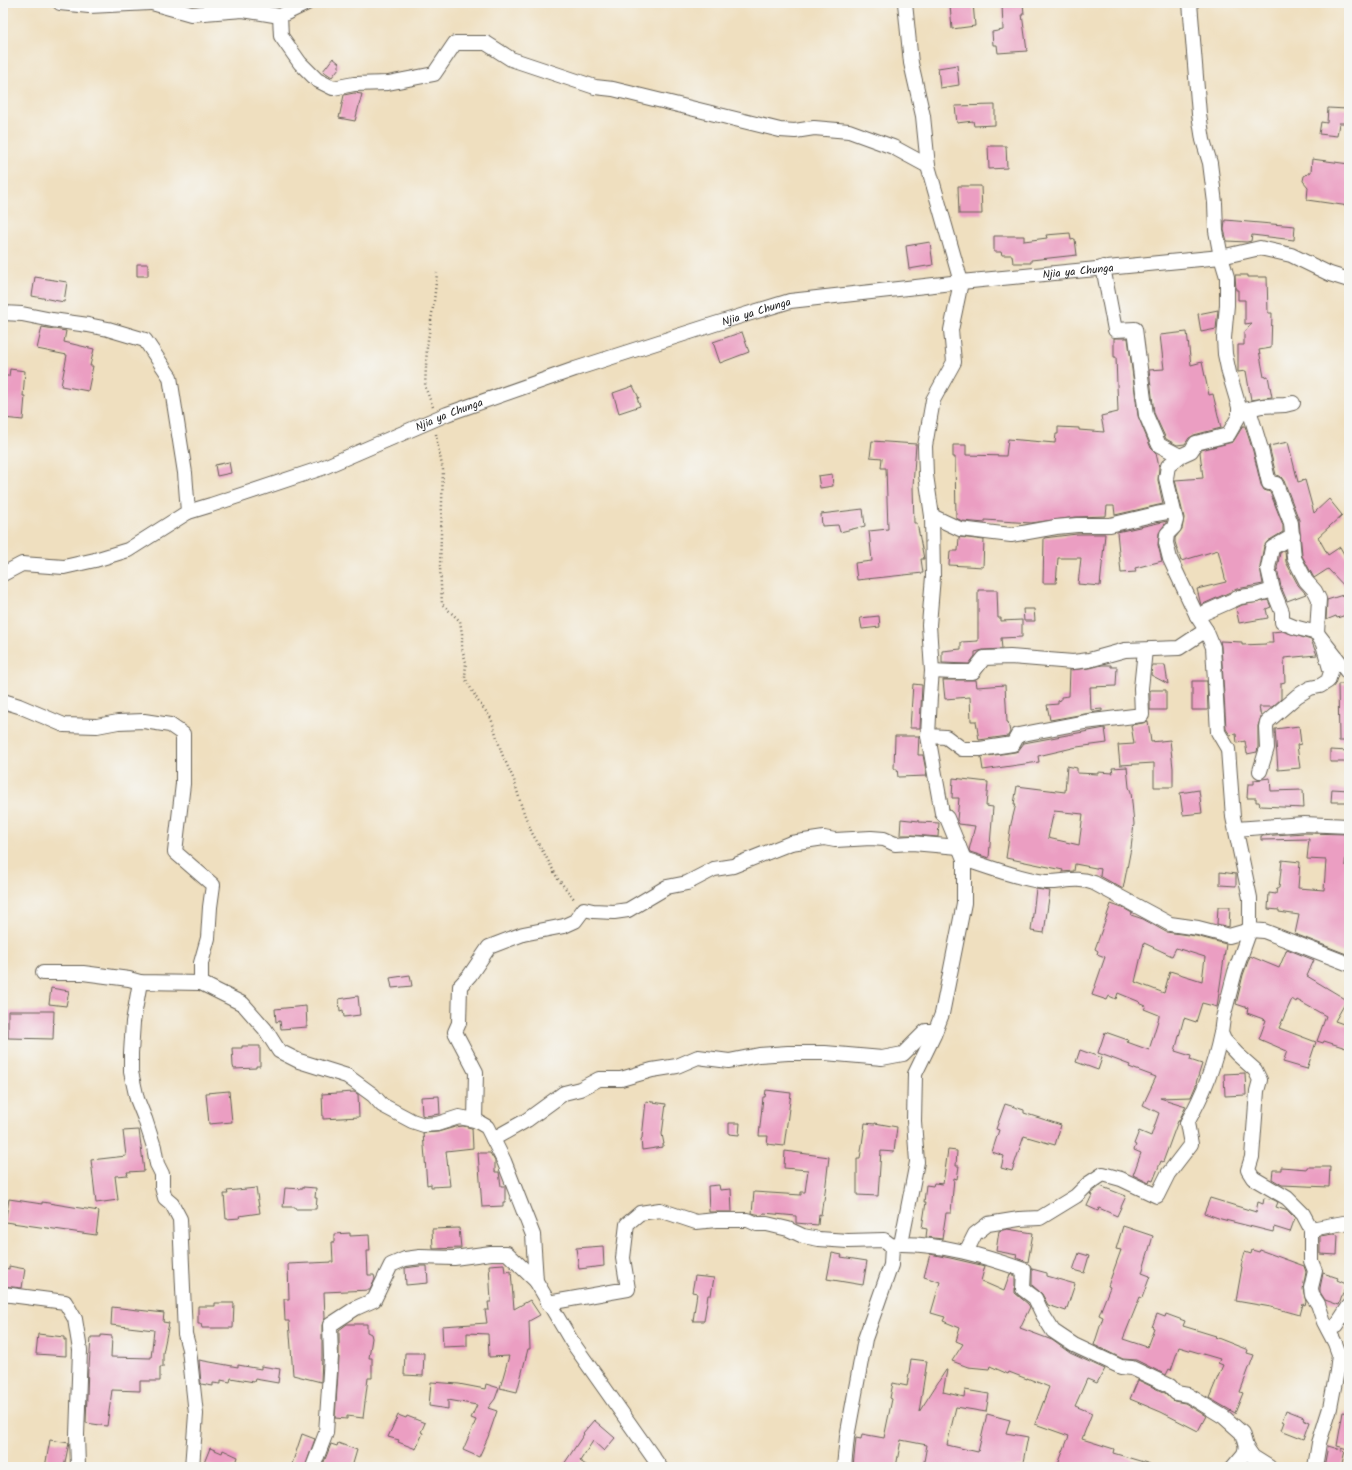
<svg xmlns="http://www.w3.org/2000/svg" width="1352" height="1470" viewBox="0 0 1352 1470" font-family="Kalam,sans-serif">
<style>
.building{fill:#eb9ec2;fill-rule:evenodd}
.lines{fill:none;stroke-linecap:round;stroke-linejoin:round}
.minor-casing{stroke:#666055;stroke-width:16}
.path{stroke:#666055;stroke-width:2.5;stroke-dasharray:1 3;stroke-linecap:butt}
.minor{stroke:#fff;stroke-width:14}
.labels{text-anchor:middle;stroke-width:3;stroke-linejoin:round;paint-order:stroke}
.street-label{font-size:11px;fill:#1c1c1c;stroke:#f6f6f2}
</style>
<rect width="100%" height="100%" fill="#f6f6f2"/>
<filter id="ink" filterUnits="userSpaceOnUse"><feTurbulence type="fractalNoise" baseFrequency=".025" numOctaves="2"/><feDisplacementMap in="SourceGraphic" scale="8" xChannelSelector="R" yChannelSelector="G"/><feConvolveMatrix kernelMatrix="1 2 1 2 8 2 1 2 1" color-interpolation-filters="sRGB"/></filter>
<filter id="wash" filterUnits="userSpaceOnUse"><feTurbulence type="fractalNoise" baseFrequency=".012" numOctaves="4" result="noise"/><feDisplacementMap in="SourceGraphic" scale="16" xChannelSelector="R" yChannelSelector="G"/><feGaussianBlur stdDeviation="0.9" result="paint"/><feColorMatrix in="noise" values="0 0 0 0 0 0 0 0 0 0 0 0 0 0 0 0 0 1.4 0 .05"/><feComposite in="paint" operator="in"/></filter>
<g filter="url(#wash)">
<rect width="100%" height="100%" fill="#efdfbf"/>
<g id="blocks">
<path class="building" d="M973,3L975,26L952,29L950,5Z
M1002,3H1023L1024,14H1022L1027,51L998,53L997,45H993L992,32L1003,30Z
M333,58L339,63V68L332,77L323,71Z
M957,65L959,85L940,88L938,68Z
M354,93L362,94L355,121L339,118L344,95Z
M995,105V125L974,126L973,121L957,123L955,106Z
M1328,108L1347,109L1346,123H1339L1337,136L1319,134L1321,122L1327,123Z
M988,146H1006L1007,168L989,169Z
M1312,159L1349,164V206L1307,200L1308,187L1303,181L1304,176L1311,172Z
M958,186H981L982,214H959Z
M1225,220L1295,226L1294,240L1252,235L1251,241L1247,242L1227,241L1224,230Z
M1070,233L1071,240L1075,239L1077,255L1031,260V263H1013L1012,255H1002L1001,252H994V236H1024V241L1047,238L1046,235Z
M930,242L933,265L909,269L906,246Z
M137,264H148V276H137Z
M1235,275H1248V277H1267L1268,313H1272L1271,348L1259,350L1264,377L1268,376L1272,397L1251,400L1246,371L1238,372V345H1244V333L1252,323L1245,324V300H1238V290H1236Z
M35,277L67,282L64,302L32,296Z
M1218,310L1216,329L1201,332L1198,314Z
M42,327L66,331L64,342L94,349L90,366H93L88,391L61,386L67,355L37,349Z
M742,332L749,352L720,363L713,342Z
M1187,332L1191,365L1202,362L1209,395L1213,394L1221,428L1194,435L1189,438L1185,444L1177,445L1166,439L1154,413L1149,370L1164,369L1160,335Z
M1114,338H1128L1138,416L1151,448L1156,453L1159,467L1158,480L1163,504L1115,515L1114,506H1107L1106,516L1076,517L1031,523L985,520V523L962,521L956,518L955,457H953V445H966V455L1006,456L1008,439L1055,443L1056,434H1058V427L1079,428V430L1104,432L1101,416L1118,412L1116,357H1114Z
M10,369L25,371L23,396H25L23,420L3,418L5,376H9Z
M633,386L639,398H637L640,406L619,413L613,393Z
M1243,426H1245L1253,451L1261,485L1264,490L1270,492L1283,525V532L1268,541L1264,546L1260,567L1263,584L1237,589L1201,605L1197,589L1226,582L1218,550L1181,561L1175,542V538L1182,529L1184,518L1175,480L1203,478L1200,452L1201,450L1233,442Z
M872,441L916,444L913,486L914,523H917L924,559H921L923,573L857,580L855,563L872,561L869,531L888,529L886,468H881L882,458L870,457Z
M1288,442L1298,482L1305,480L1314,513L1329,499L1342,515L1318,537L1328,555L1340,547L1349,563V591L1328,569L1314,578L1302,556L1299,520L1284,481L1281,477L1276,475L1269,446Z
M229,462L231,473L217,476L215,465Z
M832,474L833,486L820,488L818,476Z
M863,509L865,526L840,532L838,525L822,526L821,514Z
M1167,521L1159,533L1158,545L1162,561L1135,568L1136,572L1121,573L1117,532Z
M1077,534H1105L1100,586L1078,584L1081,558H1058L1056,583H1043L1044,538Z
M959,537L984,540L983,567L949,565L950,551H958Z
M1285,550L1286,562L1298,585L1306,594L1287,601L1281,587L1277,568L1280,553Z
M978,590H997L998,618H1001V621L1022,620V637L1001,638L1002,649L983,650L975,652V656L969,664L942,663V651L961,649V642L978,641Z
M1349,593V614L1337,618L1336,616L1326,620L1327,600Z
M1268,600L1271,607L1266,609L1268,618L1239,623L1236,608L1242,605Z
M1023,609H1034L1035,621H1024Z
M879,616L880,627L862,629L860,618Z
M1282,631L1311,640L1317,655L1284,658L1285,682L1281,683V699L1272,707H1259L1261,717L1258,726V747L1257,752L1247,754L1245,741L1237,743L1236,734L1230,735L1226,729L1221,646L1220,641L1242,642V645L1266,644V643H1273L1272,632Z
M1102,665H1111V667H1117L1116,686L1090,687L1091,710L1102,709V711L1050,720L1047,705L1058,704V701L1061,700V697L1069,696L1070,670L1090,668Z
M1152,665H1165L1168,684L1151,675Z
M943,680H976L977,687L1005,685L1007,722H1008L1010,732L1008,736L979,740L976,721H971L970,697L945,699Z
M1192,681H1207L1208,710H1192Z
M913,684L922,685L920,728H910Z
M1338,684H1349V741H1339Z
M1150,690H1166V710H1150Z
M1148,721L1151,742L1170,740L1173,768V787H1154V763L1120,765L1118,745L1134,744L1131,725L1143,723Z
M1299,726L1301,744L1297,745L1300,768L1278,770L1275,729Z
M1105,728L1107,743L1077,747L1038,756L1039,762L983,770L981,757L1015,752L1018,751L1024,743Z
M895,736H919L918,755H923L927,776L898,777L897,769H894Z
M1330,750L1349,751V762H1330Z
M1067,766L1077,768V773L1098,774V772L1113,773L1112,768L1127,767L1129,787L1131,792L1134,824L1131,848L1123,889L1100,876L1101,869L1075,864L1074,871L1062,872L1063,870L1006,858L1011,824L1016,804H1014L1017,786L1065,792ZM1054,811L1083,814L1079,845L1048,838Z
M953,778L988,782L986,806L993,807L989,858L970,852L969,850L975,826L959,824L957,820L959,798H952Z
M1270,778L1271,791L1303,790L1304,808L1260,806L1259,802H1256V798H1247L1248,784H1254V780Z
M1332,789L1349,790V802H1331Z
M1199,790L1202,813L1183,815L1180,793Z
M901,819L919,821V822L939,823L938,837L913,835H900Z
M1304,833L1348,834L1345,865L1349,866V955L1295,934L1299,915L1279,912V910L1268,909L1269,893L1276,894L1277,888H1279L1282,860L1300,862L1298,888L1324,890L1326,860L1307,859L1309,839L1261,840V836Z
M1220,872L1236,874V886L1220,885Z
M1036,889L1050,891L1044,933L1031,931Z
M1111,904L1125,909L1132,913L1131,915L1143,919L1166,932L1196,936L1226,944L1217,1007L1202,1003L1196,1022L1184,1018L1175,1051L1191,1056L1190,1060L1202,1064L1196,1083H1197L1191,1097L1160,1098L1186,1106L1179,1121H1178L1163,1162L1161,1161L1153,1181L1150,1180L1149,1183L1133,1175L1141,1153L1134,1150L1136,1145L1134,1144L1139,1131L1151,1136L1159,1113L1143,1105L1156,1077L1129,1067L1130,1065L1098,1053L1105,1032L1128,1040L1127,1042L1149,1050L1159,1017V1015L1144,1009L1146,1006L1139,1003L1140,1002L1118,993L1116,999L1109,996L1107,1000L1092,995L1105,957L1097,954L1098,951L1095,949ZM1144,943L1172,956L1176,948L1205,957L1202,981L1170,971L1164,993L1135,982Z
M1218,907H1230L1229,927L1217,924Z
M1287,949L1314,960L1307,976L1347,1000L1335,1021L1349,1026V1049L1324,1041L1323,1043L1317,1041L1326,1016L1297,1000L1296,1002L1292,999L1279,1028L1316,1042L1307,1069L1283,1062L1287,1051L1259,1039L1266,1020L1247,1013L1248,1008L1236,1004L1243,975L1250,956L1279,968Z
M410,975L412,986L392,988L390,978Z
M51,988L69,991L66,1006L49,1004Z
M358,996L360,1015L344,1017L343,1010L340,1011L339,999Z
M306,1006L307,1027L281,1029L280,1021L276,1022L275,1009Z
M8,1011H54L53,1039L8,1038Z
M242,1046H260V1066H256V1068L234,1069L233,1066L232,1048H242Z
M1080,1050L1102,1058L1098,1070L1076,1062Z
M1245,1073L1246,1095L1225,1096L1224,1074Z
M766,1090L791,1093L784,1146L767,1144L768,1136H759L763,1097H765Z
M229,1091L232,1122L209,1124L206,1093Z
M354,1092L358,1094L359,1117L323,1119L322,1094Z
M439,1096L440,1114L425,1116L422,1115L421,1097Z
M646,1101L666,1104L662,1134L664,1144H663V1147L642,1150L641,1139L642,1138Z
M1005,1104L1024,1110V1113L1061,1125L1055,1145L1024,1136L1012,1171L1001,1168L1004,1156L992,1152L999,1130L996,1129Z
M729,1123H740L739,1135L729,1134Z
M865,1123L875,1124V1123L897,1127L894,1152L881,1151L878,1196L857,1195V1159H860Z
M463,1126L472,1128L473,1148L446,1151L450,1186L431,1187V1184L427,1185L423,1133L438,1132L455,1127Z
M139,1130L144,1171L127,1172L128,1175L115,1176L118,1200L96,1203L91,1160L126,1156L123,1131Z
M948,1150L957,1151L956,1166H959L957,1179L954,1178L951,1213H946L942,1239L926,1237L927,1229L922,1228L926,1202H924L926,1185L933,1186L934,1183L943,1184Z
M785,1151L829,1157L824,1201H823L821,1215L819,1214L818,1225L796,1223V1216L764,1213L763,1215L756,1214L752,1213L754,1192L801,1195V1192H805L808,1170L784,1168Z
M478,1153H490L495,1161V1172H499L501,1186H505V1202H503V1206L482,1207Z
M1281,1167L1307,1169V1167H1330L1329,1187L1282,1185L1272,1179L1273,1170H1281Z
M719,1185L720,1190L731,1189L732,1212H709L708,1186Z
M1100,1186L1126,1196L1117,1216L1099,1208L1098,1211L1087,1206L1092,1195L1090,1194Z
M303,1187L316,1188L315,1198H317L316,1209H295V1207H283L285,1188L303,1189Z
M256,1188L260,1213L239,1216L240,1218L226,1219L224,1194H228L227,1191Z
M1210,1198L1256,1212L1258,1202L1263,1204L1264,1198L1270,1199V1198L1278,1202L1276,1207L1288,1211L1295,1218L1290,1232L1274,1227L1273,1232L1221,1219L1204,1213Z
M9,1199L42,1204V1202L99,1211L96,1235L5,1222Z
M1123,1226L1153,1236L1142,1273L1150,1276L1142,1298L1140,1297L1123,1339L1147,1347L1154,1328L1152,1327L1157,1314L1165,1317L1166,1314L1185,1321L1183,1326L1216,1336L1215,1337L1248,1350L1247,1353L1254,1355L1240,1392L1243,1393L1235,1413L1209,1398L1223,1365L1218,1363L1220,1359L1179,1347L1171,1370L1169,1369L1166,1375L1136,1360L1123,1359L1094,1345L1103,1317L1099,1315L1110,1287L1108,1286L1121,1250L1116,1249Z
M459,1228L461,1248L433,1249L432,1229Z
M1007,1229L1033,1233L1028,1262L1016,1258L1017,1255L996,1251L999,1231Z
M350,1233V1236L369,1235L370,1251H367L368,1275H374L375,1279L370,1290L324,1292L325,1318L322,1325V1357L321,1382L293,1375L289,1321H285L284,1299H289L288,1264L333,1262L332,1242H334V1234Z
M1333,1234L1338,1235L1337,1255L1320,1254V1236Z
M603,1246L604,1266L579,1269L576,1248Z
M1252,1250L1259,1252L1260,1250L1304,1266L1306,1272L1303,1289L1306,1302L1305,1305L1303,1304L1300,1315L1271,1307L1236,1301L1242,1267L1241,1266L1245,1252L1251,1254Z
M832,1253L842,1255L841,1257L867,1261L863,1285L827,1279Z
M1079,1253L1089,1256L1084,1273L1073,1270Z
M930,1254L950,1258L985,1266L981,1281L1004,1291L1010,1274L1015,1276V1293L1028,1304L1030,1307L1020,1328L1052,1340L1070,1353L1105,1369L1097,1383L1087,1379L1075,1406L1092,1413L1082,1439L1114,1449L1113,1453L1150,1464L1149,1467H1057L1069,1436L1035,1424L1049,1387L1027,1378V1379L1009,1372L1008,1374L990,1366L989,1369L968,1367L952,1361L963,1344L956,1341L960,1328L943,1321L945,1317L931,1313L940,1282L924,1277Z
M504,1264L505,1272L511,1271L514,1309L530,1300L540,1315L529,1321L530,1349H528L517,1392L500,1388L509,1356L489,1357L488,1334L467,1333V1346L443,1347L442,1326L487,1323L485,1310H489L488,1302H491L489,1265Z
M9,1266L25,1269L22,1288L3,1286V1268L9,1269Z
M420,1266H427L428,1283L406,1285L405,1268Z
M1032,1269L1047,1273V1276L1075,1284L1066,1311L1048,1305L1042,1294L1032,1285Z
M1323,1273L1338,1278L1337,1280L1346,1284L1339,1305L1325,1300L1320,1292V1288Z
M695,1276L714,1278L711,1295H708L704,1321H693L697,1293L692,1292Z
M215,1303H234L233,1328H202L201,1324H198V1306H215Z
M112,1307L164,1313L163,1322L169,1323L163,1353V1367H160V1381H140V1391L112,1390L107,1426L86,1423L88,1367H89L91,1337H101V1335L112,1336L111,1357L151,1358L154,1330L111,1325Z
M347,1324H367V1332L371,1334L372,1338L369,1358H372V1378H368L363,1418L347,1416V1419L335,1418L339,1358V1330Z
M38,1334L64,1337V1340H66V1356L36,1354Z
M405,1353H424L423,1376L404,1375Z
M911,1359L927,1361L919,1412L946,1370H947L943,1392L964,1397L965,1390L989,1394L986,1412L956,1407L947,1445L978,1452L987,1414L1010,1420L1006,1433L1028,1437L1022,1467H923L927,1445L901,1440L896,1467H853L856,1438L861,1439L862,1434L884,1438L892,1399L890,1398L893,1383L907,1386Z
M199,1360L238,1367V1365L261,1369V1366L280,1369L278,1383L255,1379L254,1382L231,1378L230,1382L221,1380V1384L213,1383V1386L201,1384Z
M1138,1380L1165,1393L1174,1401L1185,1403L1206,1416L1198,1431L1161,1412L1130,1399Z
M431,1382L459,1384L485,1389L486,1384L499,1388L495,1399L488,1408L497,1411L488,1437L479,1457L463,1450L476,1420L471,1418L477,1405L448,1400V1409L429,1406Z
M1286,1410L1304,1417L1303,1419L1310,1422L1304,1439L1281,1430L1284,1422L1282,1421Z
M1343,1412L1349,1413V1449L1337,1446Z
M398,1415L406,1418L407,1416L425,1423L421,1432L423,1433L416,1449L398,1442L399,1440L388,1437Z
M594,1420L615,1438L604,1451L593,1441L580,1461L589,1467H562L584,1434L583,1433Z
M302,1434L315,1439L305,1467H291Z
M50,1440L69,1443L64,1467H45Z
M338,1443L357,1450L352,1467H322L331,1444L337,1446Z
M1328,1446L1345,1451L1341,1467H1324Z
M210,1448L222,1453L223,1450L238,1457L235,1467H216L204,1463Z"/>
</g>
</g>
<g filter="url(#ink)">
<use href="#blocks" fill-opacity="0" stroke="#666055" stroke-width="1"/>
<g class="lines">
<defs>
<g id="minor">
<path d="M60,3L89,6L150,3"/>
<path d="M152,3L191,14L243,10L280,16L307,3"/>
<path d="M1190,3L1199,114L1203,140L1210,163L1215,203L1216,231L1221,257L1227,277V305L1224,338L1225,354L1229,373L1239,407V416L1228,435L1196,443L1191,451L1180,456L1168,466L1166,478L1176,520L1174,527L1167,534L1166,543L1170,559L1197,616L1206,630L1213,647L1218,732L1228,749L1233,817L1250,898V930L1264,931L1349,964"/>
<path d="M280,16L281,36L300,63L317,80L333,88L354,84L388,83L434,74L455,43H486L511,59L595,87L613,89L780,130L795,131L814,128L849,131L893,147L928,166"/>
<path d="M1103,267L1115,330L1135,329L1146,415L1159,445L1180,456"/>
<path d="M3,313L22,314L52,320L88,325L108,329L145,340L170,377L185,473L188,512L128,550L95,560L64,567L22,564L3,574"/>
<path d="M1239,407L1251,416L1261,449L1269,483L1276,484L1291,523L1294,558L1306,581L1315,591L1319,599L1317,633L1323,644L1331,672L1328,681L1320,686L1310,688L1297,696L1267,722L1266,727L1267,748L1260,771"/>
<path d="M1244,410L1262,406L1285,405L1293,403"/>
<path id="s1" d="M188,512L211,505L322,468L447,414L575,369L715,324L790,301L961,282L1221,257L1260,248L1291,255L1330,274L1349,280"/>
<path d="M932,516L960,529L1011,535L1056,527L1077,525H1110L1156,514L1173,511"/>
<path d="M1293,536L1272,548L1268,568L1273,590L1282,612V622L1294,627L1317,633L1349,674"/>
<path d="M1197,616L1240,597L1256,595L1273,590"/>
<path d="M932,671L953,672H973L984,658L1010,657L1073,662L1089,660L1125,650L1179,648L1206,630"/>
<path d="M3,701L19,706L64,725L97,726L118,722L144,721L170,725L183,734V784L175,852L213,885L210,907L208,938L201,963V983L243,1004L265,1029L279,1051L299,1061L347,1076L373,1095L382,1105L412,1121L424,1125L437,1124L459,1117L475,1120L487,1127L504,1161L533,1235L536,1281L572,1342L660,1467"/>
<path d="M928,736L946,737L962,749H980L1013,744L1018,735L1085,722L1142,715L1141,688L1145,650"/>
<path d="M1236,829L1304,824L1349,826"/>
<path d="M964,859C988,867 1020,879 1045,882C1063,883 1075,876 1094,883L1170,924L1198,928L1229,936L1250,930"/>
<path d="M1250,930L1235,972L1223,1018L1221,1033L1224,1040L1237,1054L1255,1070L1260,1080L1257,1091L1252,1157L1248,1170L1253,1178L1287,1198L1303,1214L1311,1229V1261L1315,1271L1311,1288L1312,1295L1318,1304L1324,1322L1335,1343L1339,1354L1337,1371L1330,1408L1319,1443L1315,1467"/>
<path d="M43,973H83L129,979L140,982L201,983"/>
<path d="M140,982L133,1022L131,1053V1072L137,1099L145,1119L154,1147L157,1164L162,1174V1187L165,1198L172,1204L180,1219L185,1334L189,1349L196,1414L192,1467"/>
<path d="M475,1120L476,1072L455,1032L459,1023L460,986L470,975L489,947L523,934L564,926L575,921L584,909L593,911L614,912L628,910L667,887L687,883L714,869L733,866L791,843L824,838L835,840L871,838L884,839L895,844L912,843L959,847"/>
<path d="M493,1139L527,1120L564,1093L580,1089L599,1079H621L652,1070L677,1066L698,1057L729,1061L759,1055L788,1053H825L882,1058L903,1054L926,1031H935"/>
<path d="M1311,1229L1349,1222"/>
<path d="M901,1244C944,1244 984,1256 1024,1270L1023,1289L1035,1298L1043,1315L1053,1331L1074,1345L1121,1367L1132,1368L1170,1386L1176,1393L1188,1395L1224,1417L1242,1433L1246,1447L1253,1457L1269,1467"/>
<path d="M966,1252L975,1234L988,1224L1019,1219L1040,1218L1076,1196L1088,1184L1103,1174L1121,1179L1157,1196L1168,1174L1191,1144L1187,1123C1204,1093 1214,1067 1221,1033"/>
<path d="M3,1294L65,1302L75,1319L80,1350L77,1435L78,1467"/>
<path d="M548,1303L628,1289L623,1258L627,1224L640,1213L660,1210L696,1222L716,1220H748L757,1224H767L788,1229L803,1236L819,1239L848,1241L884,1240L892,1246"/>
<path d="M1328,1329L1336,1326L1349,1306"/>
<path d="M313,1467L326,1433L331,1357L330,1325L356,1308L374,1300L391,1265L405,1259L420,1257L454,1258L491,1253H507L536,1281"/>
<path d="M844,1467L847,1437L865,1339L891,1265L892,1246L901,1244L917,1162L914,1121L915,1074L934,1035L942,1014L964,903V859L947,818L942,813L928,736L930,696L932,671L929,625L933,576L932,516L926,475L925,446L933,400L954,362L951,330L961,282L928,166L923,116L911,63L905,3"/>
<path d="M1233,1467L1244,1454L1246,1447"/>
</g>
</defs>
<use href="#minor" class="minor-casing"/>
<path class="path" d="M433,407L425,387L427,346L434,301L437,273
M436,434L437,442L443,470L440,567L442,604L460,621L462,634V649L466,662L465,678L478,701L491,718L502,754L514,780L522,808L532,833L545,855L558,879L575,900"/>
<use href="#minor" class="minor"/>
</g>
</g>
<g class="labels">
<g class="street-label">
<text dy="4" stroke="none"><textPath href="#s1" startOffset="928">Njia ya Chunga</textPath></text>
<text dy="4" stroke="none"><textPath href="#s1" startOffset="603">Njia ya Chunga</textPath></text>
<text dy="4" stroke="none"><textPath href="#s1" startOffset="279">Njia ya Chunga</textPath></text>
</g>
</g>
<rect width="1352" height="1470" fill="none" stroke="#f6f6f2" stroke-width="16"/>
</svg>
